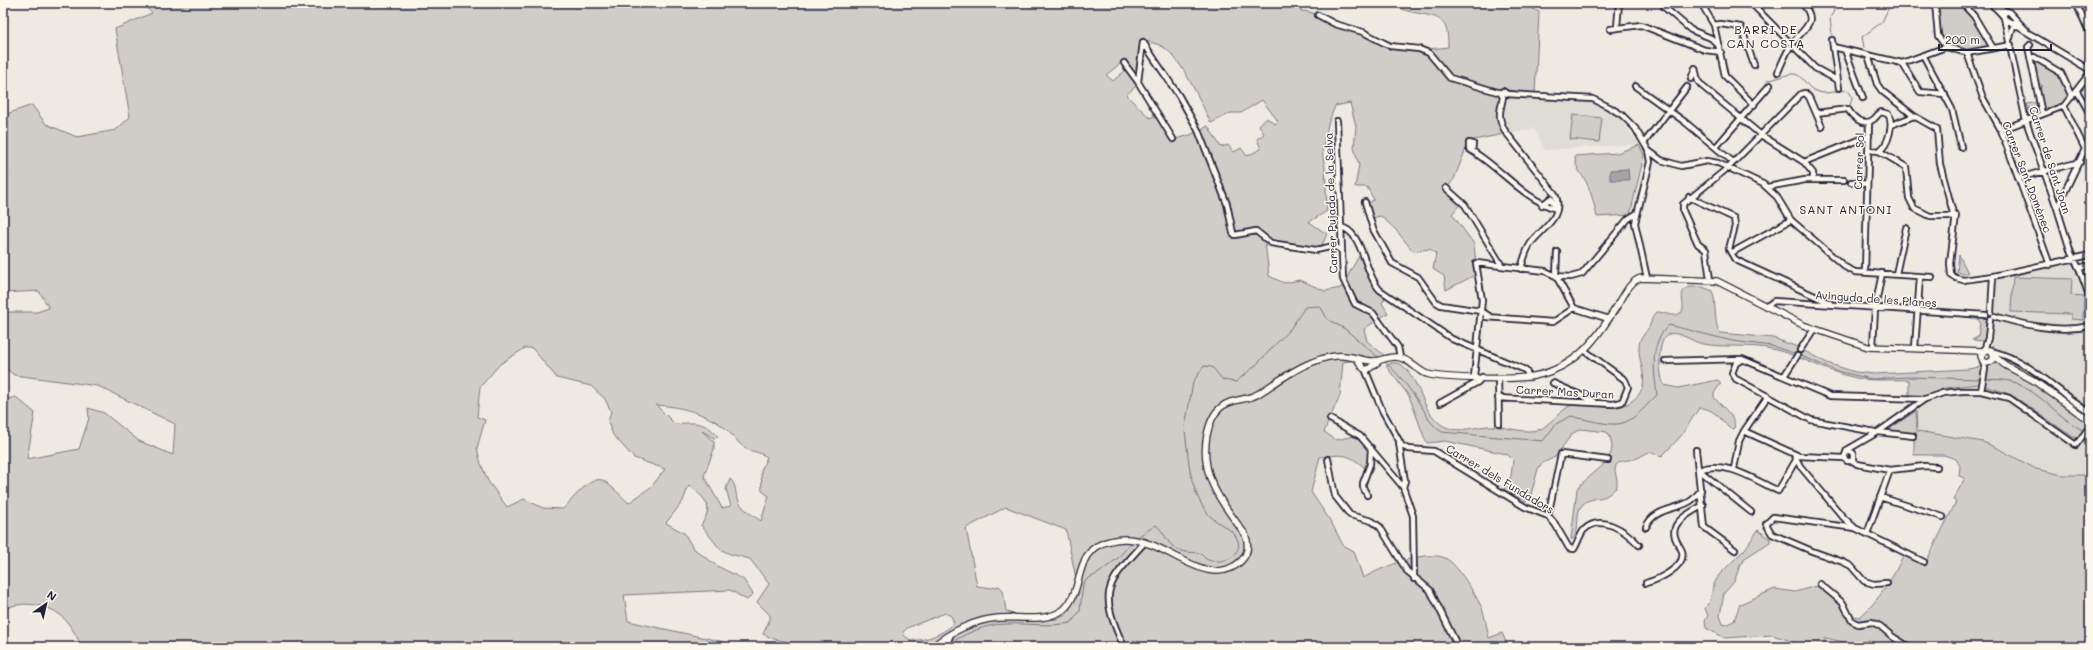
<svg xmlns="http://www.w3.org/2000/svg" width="2093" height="650" viewBox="0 0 2093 650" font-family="Mali,sans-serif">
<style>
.built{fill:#dfdbd5}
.green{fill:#d0cdc9;stroke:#797882;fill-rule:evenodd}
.water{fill:#a6a3a7;stroke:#716f7c}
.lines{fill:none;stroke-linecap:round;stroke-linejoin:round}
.stream{stroke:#716f7c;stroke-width:1}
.minor-casing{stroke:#22223b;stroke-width:8}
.major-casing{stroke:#22223b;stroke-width:8}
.minor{stroke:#fbf7ec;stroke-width:4.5}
.major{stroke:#fbf7ec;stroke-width:5.5}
.labels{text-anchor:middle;stroke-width:3;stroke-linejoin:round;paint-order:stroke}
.street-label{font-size:11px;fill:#22223b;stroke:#fbf7ec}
.neighbourhood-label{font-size:12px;letter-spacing:1px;fill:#22223b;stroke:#fbf7ec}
</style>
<rect width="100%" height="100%" fill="#eeeae2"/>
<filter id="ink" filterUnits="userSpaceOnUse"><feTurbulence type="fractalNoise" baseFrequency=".025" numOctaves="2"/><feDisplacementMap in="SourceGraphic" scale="8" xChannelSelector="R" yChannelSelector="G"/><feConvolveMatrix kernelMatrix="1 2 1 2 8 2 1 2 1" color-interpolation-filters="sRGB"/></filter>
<g filter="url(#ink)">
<path class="built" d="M1514,95L1598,103L1621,120L1639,144L1545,150L1534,128L1510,134L1504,125L1502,114V108L1505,102Z
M2090,260V416L1996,361L1992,365H1986L1985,347L1991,307V277L2045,262L2080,264Z
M1966,384H1978L2004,392L2015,397L2073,437L2090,440V475H2063L2036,469L1999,449L1983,442L1917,431L1916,409L1924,397L1945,388Z"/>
<path class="green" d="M141,3H1300L1301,11C1315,12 1324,17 1336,22C1343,25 1350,25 1357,28C1393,42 1406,53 1448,47C1449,12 1434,18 1408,11C1402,10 1396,6 1390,3H1523L1539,12L1535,94L1507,90L1497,105L1504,134L1469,141L1454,179L1446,189L1461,203L1452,214L1474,244L1477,274L1446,290L1444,276L1433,269L1436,254L1430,249L1413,251L1396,230L1381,216L1372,218L1368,203L1374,200L1367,187H1355L1359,165L1354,148L1356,126L1350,103L1335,106L1328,124L1322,152L1325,168L1327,211L1309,222L1327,234L1318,254L1265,242L1269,276L1284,283L1300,280L1325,291L1341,288L1360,254L1373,286L1386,296L1382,303L1388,313L1364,329L1367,341L1385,356L1343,362L1340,395L1324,432L1336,440L1354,436L1371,452L1369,471C1347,453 1347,454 1320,457L1311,492L1331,522L1343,545L1354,551L1363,578C1381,568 1425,549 1445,558C1457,563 1476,596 1482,608C1485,617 1487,628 1489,638L1502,633L1508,647H967L966,644L960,647H813L774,639L763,634L770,619V615L757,602L769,584L750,559L730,554L720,549L701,525C715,505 705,499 689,485L683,501L666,523L684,533L693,548L717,566L743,579L753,594L747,600L730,590L624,595L628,621L724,642L729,647H82C76,635 68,619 56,612C41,603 18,601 3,610V400L16,397L35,413L27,459L79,449L89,418L88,408L104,413L139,441L173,455L175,424L98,386L14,375L3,366V312H37L49,308L39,291L3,293V277L5,271L3,269V180L8,174L4,115L32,105L46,124L77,137L116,130L130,117L115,29L152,13ZM1145,41C1151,42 1158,44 1163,47C1181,57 1201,103 1211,123L1231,113H1241L1262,100L1278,121L1275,124L1267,118L1259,125L1264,134L1257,139L1261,149L1247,156L1241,148L1234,152L1228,145L1221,147L1208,126L1190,135L1172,140L1156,115L1150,118L1126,95L1137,85L1127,69L1113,81L1106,75L1126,59L1137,78L1141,43ZM525,348H532L557,378L591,386L605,399L611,412L608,422L613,435L634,458L665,469L652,486L629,503C623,498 609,483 602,480C590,476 571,501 563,509L543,508L524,499L507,507L488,481L481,464L477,448L485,420L477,417L480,387L500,364ZM656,405C679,406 705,413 724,427C732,434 738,444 747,449C753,452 760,452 767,457L761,471L762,491L769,496L761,521C753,515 741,509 738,499C734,491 737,485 730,479L726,489L731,506L722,508L704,476L714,449V442L702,431L714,438L718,437C707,421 692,422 675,424ZM1006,507L1066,530L1079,593L1066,615L1057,619L1030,621L1006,611L1003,590L999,586L992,588L977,586L966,528ZM945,613L951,616L954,623C946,634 907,650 903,632L907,628Z
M1938,3H1962L1992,46C1945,55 1941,50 1938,3Z
M2033,62C2053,61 2063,80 2069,96L2062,104L2031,116L2027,104L2038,102L2039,90L2042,86L2037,82L2035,74L2037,70L2034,69Z
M1573,115L1602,118L1599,142L1570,139Z
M1639,145L1644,155L1630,215L1597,217C1594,204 1591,190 1584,178C1579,172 1575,165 1575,156L1617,153Z
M1959,255L1968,273L1962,274L1957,271Z
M2013,277L2072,279L2071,295L2084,296L2083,320L2071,319V314L2011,312Z
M1690,287H1703L1712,291C1717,302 1713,327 1721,333L1773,338L1795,346L1827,363L1855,372L1875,374L1968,369L1992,365L1998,356L2039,377L2090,416V440L2073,437L2015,397L2004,392L1978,384L1945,388L1924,397L1909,396V380C1891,379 1870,382 1852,377C1824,371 1800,355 1772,349C1750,344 1726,348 1703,344C1692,342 1680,331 1669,334C1656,339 1659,375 1664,385L1678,388L1718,380L1721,383L1714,393V397C1720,406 1738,417 1734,429L1729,428C1721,419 1712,407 1699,408L1681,436L1662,456L1649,452C1644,454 1639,458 1634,459C1628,461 1616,459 1615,469C1615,476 1619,480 1616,488C1613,490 1610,494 1606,496C1599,499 1589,498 1583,504C1573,514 1582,528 1573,539H1571L1577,489C1590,472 1625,459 1607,432L1580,429L1572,434L1555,457L1541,464L1538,469L1530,498L1526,502L1504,489L1511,476L1513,460L1507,454L1445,441L1428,443L1426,442L1409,396L1386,366C1407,350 1421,398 1428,410C1433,417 1439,425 1448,428C1460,433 1477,426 1490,426C1506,426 1526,435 1541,429C1549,425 1564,407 1572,405C1591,402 1616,414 1632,401C1654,384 1638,368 1639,346C1639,337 1647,333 1650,325C1652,319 1652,316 1657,312C1666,312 1673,319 1682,312C1686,302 1676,291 1690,287Z
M1953,315L1982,317L1986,324L1985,341L1972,340L1978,337L1980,323L1978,319Z
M1916,411L1917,431L1983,442L1999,449L2036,469L2063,475H2090V647H2003L1998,645L1993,647H1872L1869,640L1858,645L1825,638V647H1799L1791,641L1772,635L1725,638L1706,628L1705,620L1708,616L1705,608L1709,604L1714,584L1719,575L1745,549L1758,530L1770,539V542L1745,558L1740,565L1734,582L1724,593L1720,616L1723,624L1725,625L1734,621L1740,604L1775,589L1795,592L1823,584L1845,602L1853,616L1860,617C1880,599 1892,579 1904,555L1926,562L1956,502L1953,500L1965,478L1959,476L1960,466L1956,459L1944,455H1914V435L1886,431Z"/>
<path class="water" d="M1628,169L1629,180H1610V170Z"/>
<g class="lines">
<path class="stream" d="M1831,3L1834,11L1830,18L1832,35
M1864,47L1862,37L1882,22L1891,3
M1767,80C1776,80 1785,74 1794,74C1804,75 1807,90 1818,92C1829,95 1839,89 1849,91L1852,97L1850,106
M1799,355L1836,371L1872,379L1908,377L1979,379
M1385,362C1399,374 1411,390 1421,406C1428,416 1430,425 1442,432L1543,441L1556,424L1571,416C1584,419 1611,427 1623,423C1637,418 1647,404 1657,395C1654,370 1649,343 1669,325L1732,341L1772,346L1796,354
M1985,379C1994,380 2005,379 2013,382C2041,392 2058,418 2084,431
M1185,427L1193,382L1204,366L1212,367L1223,380L1236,382L1257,364L1291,328L1305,307L1318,306L1322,309L1327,319L1345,329L1379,358
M1136,538L1156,525C1164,531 1166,542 1175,548C1183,553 1190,552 1199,553C1203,554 1204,559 1208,560C1221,564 1242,558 1238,541C1235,529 1217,524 1209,515C1189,491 1189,461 1185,431
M945,647C961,635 985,624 1005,624C1027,623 1049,627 1071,623L1080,611L1083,584L1087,579L1099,573L1118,558L1132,542"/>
<defs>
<path id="minor" d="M1662,3L1664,7L1691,30L1711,38L1719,46
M1701,3L1714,25L1725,76L1754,105
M1751,3L1815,68L1837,80
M1935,3L1938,36L1946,47
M1962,3L1974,16L1993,48
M1991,3L2004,17
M2076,3L2090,34
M1994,7L2009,12L2026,30
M1996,7L2002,6L2004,3
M2007,11L2003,15L2005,19L2090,70
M1318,15L1335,24L1363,32L1390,46L1419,49L1429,53L1450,78L1501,93
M2004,18L2026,121L2057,208L2071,253L2079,268L2090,298
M1714,25L1720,24L1741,27L1754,65
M1617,27L1619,3
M1610,29L1641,25L1705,50L1721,52
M2010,38L2014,22
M1832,40L1839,88
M1143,42L1179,96L1198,130L1227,204L1233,233L1235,235L1256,231L1271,243L1277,244L1316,250L1334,246L1340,250
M1143,42L1138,82L1173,139
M2030,45L2028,47L2042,114
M1833,47L1902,63L1946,47L1967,53L2011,45
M1845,50L1863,98
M1967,53L1983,98L2001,130L2050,265
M1868,55L1877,84L1882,91L1914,116L1937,129L1940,164L1953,213L1956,215L1950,263L1951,275L1956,278L1963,280L1993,276L2090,255
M1923,55L1952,109L1961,147
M2034,57L2061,73L2072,97
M1124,63L1138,82
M1902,63L1920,92L1945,94
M1778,72C1782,63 1786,52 1792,44C1803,28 1820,23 1802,3
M1691,79L1695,68L1698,81L1702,86L1761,135L1804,162L1813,173V180
M1635,86L1685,122L1733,162
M2077,91L2090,114
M1816,113L1848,109C1853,118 1864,127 1874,119C1876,117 1878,114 1881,112L1888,114C1894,123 1889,145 1879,151
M1337,121L1343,279L1355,304L1373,313L1398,347L1400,357
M1891,125L1914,116
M2001,130L2064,106L2090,73
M1644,143L1687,87
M1716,147L1770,85
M1869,150L1879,151L1906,167L1909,198L1914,208L1930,216H1951L1954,218
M1472,151L1473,144L1469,143V149C1500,167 1522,198 1556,209
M1649,151L1661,160L1681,166L1707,161L1718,163L1763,184L1777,197L1791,220L1845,267L1855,272L1932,277
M1804,162L1869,136
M2018,178L2080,162
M1851,182L1867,184
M1767,187L1805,180H1844
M1446,188L1465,205L1502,266
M1689,197L1734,218L1735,226L1729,249L1734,258L1738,261L1830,303
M1365,202L1373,229L1392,263L1418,277L1436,302L1441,305L1481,311L1489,316
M1542,205L1551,198L1556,209
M2057,208L2085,149L2064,106
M1340,227C1363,230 1364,274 1380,290L1452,339L1523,369L1526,371L1529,377
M1557,252L1556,276L1574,308L1609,319
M1731,253L1791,220
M2079,268L2090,265
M1521,269C1523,261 1526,250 1531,243C1543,228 1565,216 1555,194L1505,131C1497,116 1500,113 1503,97L1501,94L1503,91L1507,94L1593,99L1609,107L1622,115L1635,128L1648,150L1650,162L1635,223L1647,278
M1865,272L1869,122
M1896,274L1906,228
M1710,280L1706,250L1698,244L1683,211V204L1729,167L1801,94L1805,93L1809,97L1822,127
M1767,306L1774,301L1986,315
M1991,312L1993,276
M1994,316C2024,325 2059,333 2090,326
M1486,317L1553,322L1574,308
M1873,347L1875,308L1882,273
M1915,348L1920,277
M1800,350L1814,329
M1984,351L1988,338L1990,319
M1991,351C2034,362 2055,391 2090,413
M1742,360L1736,363L1732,373L1736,379L1811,420L1875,432
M1665,361L1742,359L1830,396L1925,399
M1365,369L1382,410L1402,446L1408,449L1434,451L1525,507L1548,516L1555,524L1569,548L1574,549C1578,543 1580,534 1584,530C1601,513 1626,531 1639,545
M1784,376L1797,356
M1474,377L1482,300L1476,263L1545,271L1556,276L1571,277L1582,274L1628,219L1636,214
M1498,378L1499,423
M1553,383L1594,401
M1981,391L1985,369L1983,361
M1498,398L1613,404L1622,402L1628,387L1625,380L1584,350
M1440,403L1478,382L1482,377
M1330,419L1360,436L1403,487
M1744,431L1799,456L1844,458
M1878,432L1913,436
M1399,443L1405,481L1403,487L1413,516L1414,579
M1696,450L1704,527L1735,550
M1848,450L1853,453V461
M1794,454L1800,466L1843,517L1855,528L1924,562
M1328,459L1335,496L1350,515L1372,521L1380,527L1407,571L1430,590L1458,647
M1937,467L1925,466L1890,470L1857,464L1853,461H1847L1844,458L1847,450L1878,432L1925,399L1943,393L1962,391H1981L2009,398L2076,445L2090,426
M1734,469L1739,441L1744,431L1768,396
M1699,470C1725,459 1755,480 1778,491L1796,460
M1699,470L1751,512
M1367,495L1363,487V483L1370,464L1371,448
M1880,497L1943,517
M1548,516L1561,454L1608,460
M1646,527C1654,507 1680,510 1692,500C1696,497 1698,493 1701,490
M1855,528L1773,517L1766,524L1772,534L1812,551L1843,562L1851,566L1864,581L1874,584L1887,583
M1867,534L1890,470
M1646,583C1657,580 1687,567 1682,551C1679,544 1672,537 1675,528C1678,518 1694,511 1703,505
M1820,584L1843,603L1852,621L1858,624L1872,622L1880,626L1893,637L1909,647
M938,647L948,641L951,634
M1124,647C1098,590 1105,586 1145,542
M1995,647H2001"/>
<path id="major" d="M1994,356L1992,361L1987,363L1983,361L1981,356L1985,350H1991L1994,356L2005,365L2033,380L2090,421
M1357,359L1363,368L1367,370L1379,361
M932,647C950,632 974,620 998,618C1018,616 1045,623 1063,610C1086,591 1071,549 1110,541C1121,538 1135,539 1146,543C1174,550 1212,589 1241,561C1249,553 1249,544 1245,534C1222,503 1199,476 1207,435C1209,425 1212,415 1220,408C1231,398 1246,401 1258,394C1280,380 1309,358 1336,356C1349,354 1361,361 1373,361C1381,361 1387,357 1395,357C1408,357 1416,370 1427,374C1445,379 1515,380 1534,376C1578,367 1596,339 1619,303C1625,294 1630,281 1641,278L1717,281L1803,325L1868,347L1983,351"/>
</defs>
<use href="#minor" class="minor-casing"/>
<use href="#major" class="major-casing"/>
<use href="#minor" class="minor"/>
<use href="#major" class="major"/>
</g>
</g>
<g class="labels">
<g class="street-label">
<text transform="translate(2050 160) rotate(72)" y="4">Carrer de Sant Joan</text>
<text transform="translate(1859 161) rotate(-88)" y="4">Carrer Sol</text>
<text transform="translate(2027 177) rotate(69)" y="4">Carrer Sant Domènec</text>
<text transform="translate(1331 203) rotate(-92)" y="4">Carrer Pujada de la Selva</text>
<text transform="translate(1876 299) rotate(4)" y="4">Avinguda de les Planes</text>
<text transform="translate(1565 392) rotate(3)" y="4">Carrer Mas Duran</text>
<text transform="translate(1500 479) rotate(31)" y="4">Carrer dels Fundadors</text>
</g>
<g class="neighbourhood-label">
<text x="1766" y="34">BARRI DE<tspan x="1766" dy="14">CAN COSTA</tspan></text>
<text x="1846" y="214">SANT ANTONI</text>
</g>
</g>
<rect width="2093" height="650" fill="none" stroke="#fbf7ec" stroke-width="16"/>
<rect x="8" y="8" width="2077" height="634" fill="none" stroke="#22223b" stroke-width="1.5" filter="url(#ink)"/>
<g transform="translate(46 604) rotate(34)" stroke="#fbf7ec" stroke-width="3" paint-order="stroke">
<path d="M0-3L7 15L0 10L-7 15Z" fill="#22223b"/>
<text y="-6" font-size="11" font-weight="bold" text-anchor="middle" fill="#22223b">N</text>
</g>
<path d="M1939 44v6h112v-6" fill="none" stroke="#22223b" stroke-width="2"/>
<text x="1945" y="44" font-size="12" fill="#22223b" stroke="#fbf7ec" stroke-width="3" paint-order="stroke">200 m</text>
</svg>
